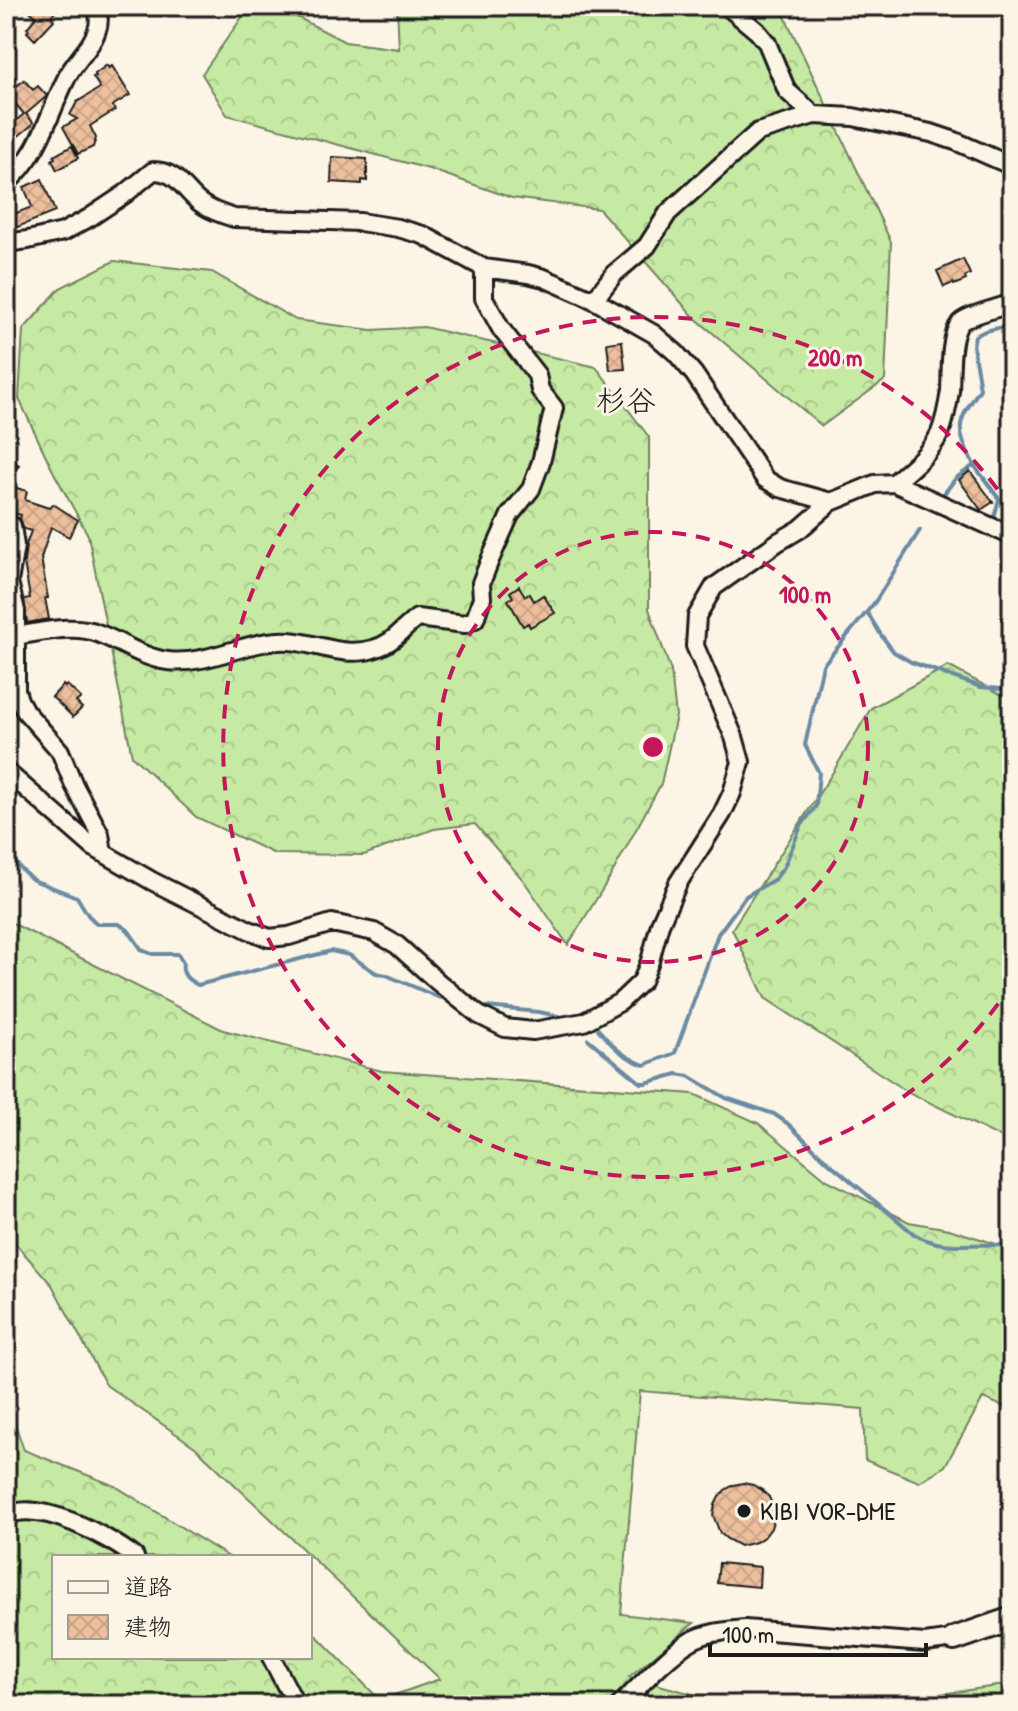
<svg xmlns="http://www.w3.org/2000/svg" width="1018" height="1711" viewBox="0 0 1018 1711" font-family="'Patrick Hand','Klee One',sans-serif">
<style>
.forest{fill:url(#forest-crowns);stroke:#718260;stroke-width:2}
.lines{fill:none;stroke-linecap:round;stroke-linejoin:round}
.stream{stroke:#6b8aa4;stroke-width:4}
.building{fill:url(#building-cross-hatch);stroke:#1c1c1c;stroke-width:2}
.street-casing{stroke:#1c1c1c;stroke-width:22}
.secondary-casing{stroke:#1c1c1c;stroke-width:28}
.street{stroke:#fcf5e5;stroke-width:16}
.secondary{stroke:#fcf5e5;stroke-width:22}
.ring{fill:none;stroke:#c2185b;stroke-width:4;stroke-dasharray:14 10}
.poi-dot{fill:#1c1c1c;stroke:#fcf5e5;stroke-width:3}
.labels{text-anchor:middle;stroke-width:6;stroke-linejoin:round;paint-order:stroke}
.poi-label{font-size:26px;fill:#1c1c1c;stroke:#fcf5e5;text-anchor:start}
.quarter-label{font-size:30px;fill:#1c1c1c;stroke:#fcf5e5}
.centre{fill:#c2185b;stroke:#fcf5e5;stroke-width:4}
.ring-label{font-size:24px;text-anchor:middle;font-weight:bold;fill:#c2185b;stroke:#fcf5e5;stroke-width:6;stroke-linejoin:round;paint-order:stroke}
</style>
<defs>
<pattern id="forest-crowns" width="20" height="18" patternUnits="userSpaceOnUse" patternTransform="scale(2)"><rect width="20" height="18" fill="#c6e9a3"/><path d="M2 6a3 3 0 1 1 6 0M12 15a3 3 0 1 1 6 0" fill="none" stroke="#aac78c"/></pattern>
<pattern id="building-cross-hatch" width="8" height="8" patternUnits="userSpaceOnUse" patternTransform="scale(2)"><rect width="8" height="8" fill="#edbf9d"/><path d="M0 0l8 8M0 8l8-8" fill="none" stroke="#cba487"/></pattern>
</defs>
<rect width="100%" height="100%" fill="#fcf5e5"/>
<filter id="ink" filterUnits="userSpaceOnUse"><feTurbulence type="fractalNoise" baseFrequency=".0125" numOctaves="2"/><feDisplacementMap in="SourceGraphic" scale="16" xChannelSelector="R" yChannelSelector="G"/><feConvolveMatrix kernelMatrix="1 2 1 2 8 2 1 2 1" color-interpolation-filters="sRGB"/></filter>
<g filter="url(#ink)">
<path class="forest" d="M250,6H276L345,42L399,49L397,6H780L891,242L885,380L822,426L694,317L599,209L512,198L429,169L227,115L202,74Z
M114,261L212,272L296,320L372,330L424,327L596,367L649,437V609L671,671L676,716L661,784L610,877L568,945L524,881L475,824L434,829L364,855L275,854L196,817L132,756L88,535L53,471L19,399L23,330L60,288Z
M948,666L1012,700V1143L908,1092L765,998L732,929L833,772L871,708Z
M6,920L223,1030L382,1071L694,1094L758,1123L827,1180L909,1222L949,1229L1012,1249V1410L983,1398L945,1466L919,1482L865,1460L863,1409L640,1391L621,1614L694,1623L629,1677L734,1705H6V1398L24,1450L115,1486L229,1557H54V1657H310V1629L380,1700L440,1679L195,1447L106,1385L52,1285L6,1233Z
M1012,1684V1705H863Z"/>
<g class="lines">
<path class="stream" d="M974,465L999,499L994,518L1012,524
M943,495L956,478L974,465C955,427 956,424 980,389L973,346L975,336L985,331L1012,325
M867,612L881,635L894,652L911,662L981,687L1012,690
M6,851L21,869L33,880L77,897L88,915L97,924H119L128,930L142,950L152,954H178L183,963C181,975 188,980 198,985L331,951L349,955L376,973L386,975L440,998
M486,1007L539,1012L558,1016
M598,1029C613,1047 622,1056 644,1065L675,1053L718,934L746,896L775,879L784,867L801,826L816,806L819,773L805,745L823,665L875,602L920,530
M588,1039L641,1083H646L677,1074L689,1076L726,1098L774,1114L787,1123L827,1161L914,1234C944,1253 979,1240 1012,1247"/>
</g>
<path class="building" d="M25,6H61L51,16L54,20L35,40L27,32L29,30L27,28L36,17Z
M107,65L109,68L112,66L130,95L112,106L115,110L90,126L96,138L93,147L78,154L63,127L77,119L70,115L77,102L100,88L93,77L96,76L95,74Z
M24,80L33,90L38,86L47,96L26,114L33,122L32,125L6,146V129L24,114L7,94Z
M72,146L78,158L57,170L52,160L55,158L54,156Z
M332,157L367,159V181L362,180V184L331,182Z
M42,179L55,212L15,228L11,215L32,207L24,187Z
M963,259L970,274L965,277L966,280L954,285L953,283L944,287L937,271Z
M622,341L625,369L610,370L607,343Z
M6,456L19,465L6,484Z
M970,471L993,502L981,510L959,480Z
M6,485L27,491L25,500L49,508L53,504L78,520L69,537L51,527L41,558L48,598H45L49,619L27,623L24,599L30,598L24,562L26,545L31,531L24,529L20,518L21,515L6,511Z
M519,586L525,596L530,594L534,601L543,595L555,613L530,627L528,623L523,626L508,600L513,597L510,592Z
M63,685L65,687L67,685L81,698L76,702L82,708L73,717L52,697Z
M743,1483L753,1485L762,1490L769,1497L773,1507L774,1518L771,1528L765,1536L756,1542L740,1546L727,1539L720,1533L713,1515L715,1505L719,1497L725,1490L734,1485Z
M719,1563L760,1567L759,1587L717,1583Z"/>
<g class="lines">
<defs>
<path id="street" d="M727,6L757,31L767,43L787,91L814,115
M6,183C39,157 49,113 67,77C75,61 92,47 97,30C100,22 99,14 96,6
M6,243L28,240L63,232L89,218L125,194L153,171C177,171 182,188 199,202C209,210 221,214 234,218L360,222L398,228L423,235L484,268L528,274L544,278L594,300L654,334L676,353L694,374L765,479L780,488L831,502
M594,300L614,274L647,246L668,213L758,132L814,115L853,117L931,133L955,141L1012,166
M894,483C910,469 930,454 940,433C945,420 948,404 950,391C951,374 949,337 960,323C967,315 1000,308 1012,303
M6,525L12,526L15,546L9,582L16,611V690L19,700L25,711L60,751L74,785L100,834L103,853
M15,636C42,632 75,623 100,634C123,643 143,658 168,661C208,666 251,638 289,641C318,643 344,658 373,649C393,644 402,629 417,618L465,624L475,619L482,598L481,583L490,560L510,515L531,489L541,462L554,408L540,390L537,375L501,329L484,298V268
M6,771L93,847L152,881L249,930L269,938L289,936L332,923L374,932L397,945L438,982L479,1015L505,1028L533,1031L584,1022L620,1002L642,981L650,961L660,924L678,883L722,814L732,793L741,762L734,737L695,646L697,616L714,587L778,542L800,529L831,502L875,484L894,483L1012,536
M6,1516C39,1498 109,1537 135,1557
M271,1657L296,1705
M620,1705C640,1686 667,1655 691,1641C707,1632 727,1631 745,1629L925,1643L954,1639"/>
<path id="secondary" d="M954,1639L1012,1619"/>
</defs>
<use href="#street" class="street-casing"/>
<use href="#secondary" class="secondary-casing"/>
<use href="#street" class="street"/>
<use href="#secondary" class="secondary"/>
</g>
</g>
<g class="ring">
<circle cx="653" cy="747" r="215"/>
<path d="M1012 984A430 430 0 1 1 1012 510"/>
</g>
<circle class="poi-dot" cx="744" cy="1511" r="8"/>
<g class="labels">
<g class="poi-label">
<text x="760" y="1520">KIBI VOR-DME</text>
</g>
<g class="quarter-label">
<text x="626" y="411">杉谷</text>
</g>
</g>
<circle cx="653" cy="747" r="12" class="centre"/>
<g class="ring-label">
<text x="835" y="366">200 m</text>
<text x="805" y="603">100 m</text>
</g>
<rect width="1018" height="1711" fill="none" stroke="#fcf5e5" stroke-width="32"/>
<rect x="16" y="16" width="986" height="1679" fill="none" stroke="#1c1c1c" stroke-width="3" filter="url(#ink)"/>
<rect x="52" y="1555" width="260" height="104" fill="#fcf5e5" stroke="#a29e95" stroke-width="2"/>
<rect x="68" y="1581" width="40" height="12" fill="#fcf5e5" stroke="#a29e95" stroke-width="2"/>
<text x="124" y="1595" font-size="24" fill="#1c1c1c">道路</text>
<rect x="68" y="1615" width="40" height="24" fill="url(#building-cross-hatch)" stroke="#a29e95" stroke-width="2"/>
<text x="124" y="1635" font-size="24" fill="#1c1c1c">建物</text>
<path d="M710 1643v12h216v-12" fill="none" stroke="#1c1c1c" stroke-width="4"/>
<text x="722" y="1643" font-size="24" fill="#1c1c1c" stroke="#fcf5e5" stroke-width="6" paint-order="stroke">100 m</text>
</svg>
